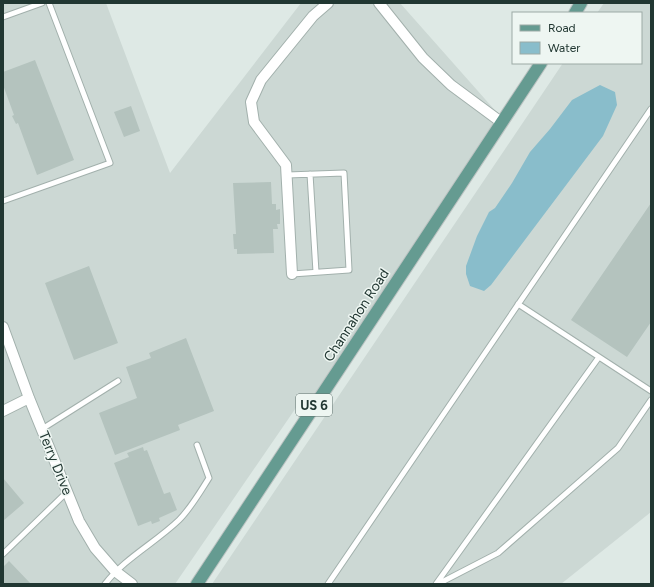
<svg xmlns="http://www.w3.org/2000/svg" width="654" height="587" viewBox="0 0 654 587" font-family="Figtree,sans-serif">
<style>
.built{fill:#ccd8d4}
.water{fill:#89bdcb}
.building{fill:#b4c3be}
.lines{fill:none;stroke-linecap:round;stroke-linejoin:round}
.service-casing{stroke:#a2b0ac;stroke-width:7}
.minor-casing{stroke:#a2b0ac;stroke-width:12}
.primary-casing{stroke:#bcc3c2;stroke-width:14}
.service{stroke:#fff;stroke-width:5}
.minor{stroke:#fff;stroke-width:10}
.primary{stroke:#659b91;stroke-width:12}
.labels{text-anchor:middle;stroke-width:3;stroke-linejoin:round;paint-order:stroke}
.shield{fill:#eef6f2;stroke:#5e706c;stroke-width:1}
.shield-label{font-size:13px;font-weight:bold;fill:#213732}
.street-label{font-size:14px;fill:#213732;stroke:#eef6f2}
</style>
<rect width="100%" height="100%" fill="#dee9e5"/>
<path class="built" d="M3,3H106L170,173L301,3H400L500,116L309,406L302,399L175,584H3Z
M604,3H651V512L561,584H212L563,63H641V13H597Z"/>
<path class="water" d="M600,85L615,92L617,105L603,136L491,285L484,291L470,286L466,274V266L477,236L489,212L495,208L512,183L530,152L550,129L572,100Z"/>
<path class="building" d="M35,60L74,160L37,175L18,123L16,124L12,116L14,115L3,85V72Z
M131,106L140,131L124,137L114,112Z
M271,182L272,204H276V210L280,209V224H277L278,229H273L274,253L237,254V249H234L233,234H236L233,183Z
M651,203V322L627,357L571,320Z
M89,266L118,343L74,360L45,283Z
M186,338L214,411L178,425L180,430L115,455L99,413L137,398L126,367L151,358L149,353Z
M143,447L144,451L147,450L164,494L170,492L177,510L159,518L160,521L152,524L151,521L138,526L114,463L129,457L127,453Z
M3,478L24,503L3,521Z
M9,561L31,584H3V567Z"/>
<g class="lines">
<defs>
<path id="service" d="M3,17L42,3
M310,174L316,272
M287,175L344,173L349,270L292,274
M3,201L110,163L49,3
M518,304L651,391
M42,429L118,381
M3,554L67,492
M105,584C125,558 155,543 179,520C191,508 200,492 209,478L197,445
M328,584L651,109
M436,584L599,357
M438,584L498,553L618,448L651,400"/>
<path id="minor" d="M379,3L423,58L451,85L501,122
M292,274L286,165L254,122L251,102L261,80L313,16L328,3
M3,327L29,398L79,521L95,548L115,571L132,584
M3,411L29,398"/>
<path id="primary" d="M575,13L581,3
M197,584L541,63"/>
</defs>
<use href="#service" class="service-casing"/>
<use href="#minor" class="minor-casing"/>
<use href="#primary" class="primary-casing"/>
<use href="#service" class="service"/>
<use href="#minor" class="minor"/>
<use href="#primary" class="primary"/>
</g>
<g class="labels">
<rect class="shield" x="296" y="394" width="36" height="22" rx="3"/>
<g class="shield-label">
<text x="314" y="410">US 6</text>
</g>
<g class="street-label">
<text transform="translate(356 315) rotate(-57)" y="5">Channahon Road</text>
<text transform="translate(56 463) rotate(68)" y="5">Terry Drive</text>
</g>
</g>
<rect width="654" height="587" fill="none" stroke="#213732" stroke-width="8"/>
<rect x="512" y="12" width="130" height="52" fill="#eef6f2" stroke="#9caaa5"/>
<rect x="520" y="25" width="20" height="6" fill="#659b91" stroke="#9caaa5"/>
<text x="548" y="32" font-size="12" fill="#213732">Road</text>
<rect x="520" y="42" width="20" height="12" fill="#89bdcb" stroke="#9caaa5"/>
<text x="548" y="52" font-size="12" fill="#213732">Water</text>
</svg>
